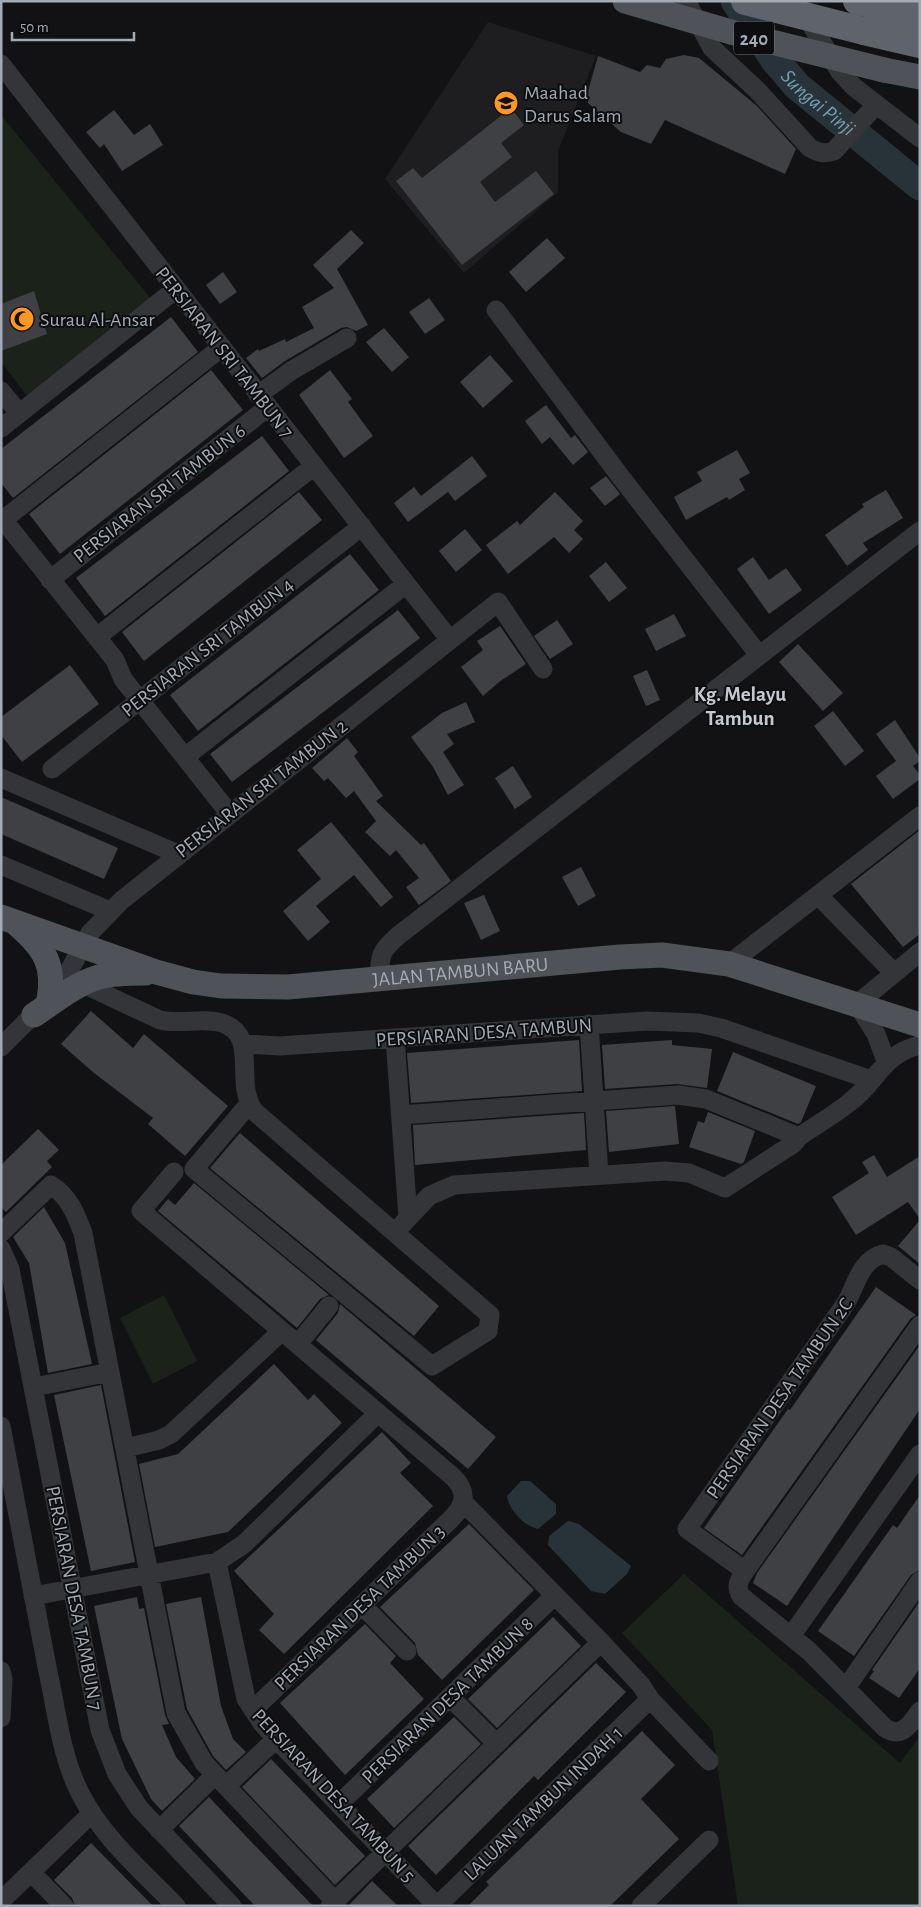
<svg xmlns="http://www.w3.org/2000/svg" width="921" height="1907" viewBox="0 0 921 1907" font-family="'Alegreya Sans',sans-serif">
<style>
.built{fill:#1e1e21}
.green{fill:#1a221a}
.water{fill:#283339}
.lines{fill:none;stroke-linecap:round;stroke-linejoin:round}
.river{stroke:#283339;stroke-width:29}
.building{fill:#3e4044}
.minor{stroke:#333539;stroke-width:19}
.major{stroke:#4f5258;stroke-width:25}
.highway{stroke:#5f636b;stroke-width:28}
.major-bridge{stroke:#4f5258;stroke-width:25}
.highway-bridge{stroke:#5f636b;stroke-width:28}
.labels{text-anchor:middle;stroke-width:4;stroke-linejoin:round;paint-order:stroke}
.shield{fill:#0d0d0f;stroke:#767c84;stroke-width:1}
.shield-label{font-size:19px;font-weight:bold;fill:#a3abb6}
.poi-label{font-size:20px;fill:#a3abb6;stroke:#0d0d0f;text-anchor:start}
.street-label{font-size:20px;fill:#a3abb6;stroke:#0d0d0f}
.water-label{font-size:21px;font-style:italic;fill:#769fb4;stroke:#0d0d0f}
.neighbourhood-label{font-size:21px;font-weight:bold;fill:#c4c9d1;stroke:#0d0d0f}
</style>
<rect width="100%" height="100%" fill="#121214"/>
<path class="built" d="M488,22L596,56L558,151V192L464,273L385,179Z"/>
<path class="green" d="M1,115L152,300L28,397L1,362Z
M164,1295L197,1361L153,1384L120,1318Z
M684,1574L900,1763L920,1736V1906H738L712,1730L622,1633Z"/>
<path class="water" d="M521,1481H530L556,1504V1514L538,1529C524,1526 509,1510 507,1496Z
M568,1521L579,1524L631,1566L627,1574L605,1594L591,1591L548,1545L549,1536Z"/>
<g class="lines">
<path class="river" id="s1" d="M735,1L774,59L797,86L920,186"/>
</g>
<path class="building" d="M684,55L699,58L757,106L796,149L785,174L665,120L651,144L621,132L588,103V91L598,56L640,72L647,65L660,68L666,59Z
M511,108L524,125L501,143L512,157L480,182L495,202L536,171L554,194L462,265L396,181L413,168L422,178Z
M114,110L134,135L150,124L163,145L122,171L104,144L100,148L86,132Z
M351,230L364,243L337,269L368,325L356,331L347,327L341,328L285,361L262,378L246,358L258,349L259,351L285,339L286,342L314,328L302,307L334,288L313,265Z
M547,238L565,258L526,292L509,272Z
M223,272L237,292L220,304L206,285Z
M34,291L47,334L1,351V304Z
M429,298L445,320L425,334L409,312Z
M171,317L198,352L13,498L1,483V449Z
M384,328L409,357L392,372L366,342Z
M490,355L513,381L483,408L460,382Z
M211,370L243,410L60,554L29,514Z
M330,370L352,399L348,402L373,436L344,458L299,395Z
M546,405L571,438L575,435L588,452L573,465L550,437L542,444L525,421Z
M262,436L289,471L105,616L76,578Z
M737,450L750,473L739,479L745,490L729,500L727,497L686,520L674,497L702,481L697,472Z
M472,456L487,476L455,501L448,492L408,522L394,503L414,487L421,496Z
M606,476L620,494L605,506L590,488Z
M886,490L903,518L863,543L868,550L847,566L825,535L864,507L862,504Z
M299,492L322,520L144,661L122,632Z
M555,492L583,521L574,530L583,539L569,553L554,537L508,574L486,545L517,521L520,525Z
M465,529L482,550L456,572L439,551Z
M350,554L379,590L198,731L170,695Z
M753,557L769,580L786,568L802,590L769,614L737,569Z
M606,562L627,588L609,602L589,576Z
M398,610L420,638L232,782L210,754Z
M674,614L686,636L656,651L645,629Z
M557,620L573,644L550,659L534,636Z
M500,626L526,664L499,682L483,696L461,667L483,650L477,641Z
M798,644L843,693L823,711L779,662Z
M70,665L99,704L22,762L1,735V717Z
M647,670L660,700L646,706L633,676Z
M466,702L475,722L447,734L454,744L443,752L464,785L448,795L433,767L411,737L442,713Z
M833,711L864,751L845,766L814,726Z
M895,720L920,758V761L913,766L920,775V779L893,799L876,776L896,761L876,734Z
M347,738L358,752L354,756L383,796L376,801L421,845L424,843L451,881L419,905L406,887L419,878L396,850L390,856L365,832L376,821L354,791L346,798L328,778L324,781L312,768Z
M513,766L532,797L515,809L495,778Z
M1,797L118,848L104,879L1,834Z
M331,822L393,897L381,907L354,875L316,906L330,922L308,941L283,911L321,879L297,850Z
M920,830V934L903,947L851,884Z
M581,867L596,896L578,906L562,877Z
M484,895L500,931L481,940L464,903Z
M91,1011L133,1048L144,1034L228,1106L185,1156L148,1124L153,1118L94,1073L61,1044Z
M579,1040L582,1091L411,1103L407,1053Z
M672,1040V1045L712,1049L707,1088L677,1084L605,1089L602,1045Z
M733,1052L816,1086L801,1122L798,1124L717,1091Z
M675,1106L679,1144L609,1152L606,1111Z
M708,1112L755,1131L744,1162L741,1164L689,1147L698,1121L704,1123Z
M584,1113L586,1150L415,1165L413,1125Z
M38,1129L59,1150L47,1161L52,1167L6,1212L1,1207V1165Z
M240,1133L439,1306L414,1336L210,1168Z
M874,1155L887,1177L920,1156V1219L908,1202L856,1235L832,1197L869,1173L862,1162Z
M194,1183L329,1295L320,1299L297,1328L158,1211L168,1199L175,1205Z
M44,1207L65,1243L92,1364L48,1373L29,1263L13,1237Z
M920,1220V1264L898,1246Z
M876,1287L916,1315L911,1318L742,1555L704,1528L788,1409L790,1410Z
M340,1304L496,1437L468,1469L316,1340L338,1313Z
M920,1345V1409L787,1606L753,1583L757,1573Z
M274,1364L308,1400L314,1394L342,1423L228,1532L155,1547L139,1464L178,1454Z
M101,1385L135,1562L91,1571L54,1395Z
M382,1432L411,1463L400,1473L433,1506L284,1654L259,1630L274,1614L234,1571Z
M920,1495V1570L911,1575L854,1656L818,1631L893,1525L897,1528Z
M469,1524L534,1590L442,1680L418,1655L415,1643L380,1607Z
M137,1597L139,1609L144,1608L165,1715L169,1724L162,1725L176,1757L195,1779L162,1811L151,1799L122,1739L94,1606Z
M201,1597L221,1706L233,1739L246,1752L226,1770L213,1756L187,1709L166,1604Z
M920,1601V1668L899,1698L869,1678L874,1671L872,1670Z
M553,1617L581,1646L497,1728L468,1699Z
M365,1624L396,1656L390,1663L424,1699L345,1775L280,1703Z
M596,1663L626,1692L538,1780L534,1776L436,1875L408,1846Z
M454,1717L481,1744L394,1828L367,1799Z
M642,1731L675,1765L641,1799L679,1839L610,1906H468L489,1885L486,1882Z
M271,1759L365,1856L335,1885L242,1787Z
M209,1797L241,1831L313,1906H255L179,1826Z
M91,1843L153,1906H75L72,1898L54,1880Z
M372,1881L398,1906H348Z"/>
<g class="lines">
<path class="minor" d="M686,1L712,48L757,90L810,148C819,153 824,154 834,151L876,105
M803,11L840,72L854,87L920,138
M1,64L450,640
M496,310L620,476L759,655
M1,391L19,413
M258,395L291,371L347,338
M1,428L176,289
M1,517L115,660L123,679L229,813
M3,520L222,347
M50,580L268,407
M97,637L314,466
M185,757L406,584
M52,769L362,526
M1,778L178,854
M1,865L110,911
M818,895L894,973
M729,964L920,816
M379,980C380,955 380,951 399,935L920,531
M83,984L160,1020C180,1025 203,1017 222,1023C261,1036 232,1083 255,1112L490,1315L488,1331L432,1366L194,1169L249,1104
M589,1024L599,1175
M395,1038L408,1217
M243,1044L280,1046L647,1021L698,1023L721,1028L871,1080
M1,1047L59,989L90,933L122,900L498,602L543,669
M886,1061L876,1034L857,1004L920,952
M401,1115L678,1095L706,1099L799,1137
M174,1172L141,1211L452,1476C468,1491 466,1504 451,1519L253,1710
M396,1231L429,1196L454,1185L665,1171L689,1173L725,1188L793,1144L799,1137C816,1125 834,1115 850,1102C877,1082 882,1054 920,1045
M1,1233L51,1185C69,1196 76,1215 83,1233L176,1713L204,1763L335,1901
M1,1249L10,1269L100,1730L117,1774L139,1808L232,1906
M920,1280L891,1257L883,1254C859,1260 856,1288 844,1306L687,1529L745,1571C739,1580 735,1585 741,1596L809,1651L885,1728C902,1739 910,1724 920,1711
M298,1344L329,1306
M34,1387L110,1372
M1,1426C16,1508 32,1590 48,1672C57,1712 61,1756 80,1793C102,1837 142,1871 176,1906
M126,1448L159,1440L171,1434L282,1331
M464,1503L601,1642L641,1685L650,1699L709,1761
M217,1562L246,1699L262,1723L276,1739L437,1906
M745,1571L920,1325
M33,1596L217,1562L244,1544L378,1413
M362,1605L407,1651
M791,1636L920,1454
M1,1671L3,1679L1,1718
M846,1688L920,1581
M450,1697L497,1744
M226,1786L276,1739
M339,1804L555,1595
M159,1830L215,1775
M31,1872L64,1906
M1,1901L92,1813
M330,1906L601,1642
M437,1906L650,1699
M641,1906L709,1840"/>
<g class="major">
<path d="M884,70L920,77"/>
<path id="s2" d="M1,917L156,972L193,982L221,986L288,987L620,957L662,955L729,964L920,1025"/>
<path d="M19,926C45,949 55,965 49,1000"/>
<path d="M34,1015C55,1001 75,984 99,977C113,973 130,973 146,973"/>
</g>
<path class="highway" d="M857,1L920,16
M864,31L920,44"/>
<path class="major-bridge" d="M625,1L731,32L884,70"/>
<path class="highway-bridge" d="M745,1L864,31"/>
</g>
<defs>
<symbol id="school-disc" viewBox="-11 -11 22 22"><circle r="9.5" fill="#ff981f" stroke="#0d0d0f"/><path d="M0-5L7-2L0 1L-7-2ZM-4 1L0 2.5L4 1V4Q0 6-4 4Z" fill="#111"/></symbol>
<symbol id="mosque-disc" viewBox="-11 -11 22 22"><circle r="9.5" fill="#ff981f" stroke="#0d0d0f"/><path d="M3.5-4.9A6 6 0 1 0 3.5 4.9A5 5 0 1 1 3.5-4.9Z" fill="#111"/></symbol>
</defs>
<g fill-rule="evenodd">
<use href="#school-disc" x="492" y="89" width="28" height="28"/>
<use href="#mosque-disc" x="8" y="305" width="28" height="28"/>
</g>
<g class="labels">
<rect class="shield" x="734" y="21.5" width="40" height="33" rx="4"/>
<g class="shield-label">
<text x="754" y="45">240</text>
</g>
<g class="poi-label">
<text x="524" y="99">Maahad<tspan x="524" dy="23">Darus Salam</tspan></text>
<text x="40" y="326">Surau Al-Ansar</text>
</g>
<g class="street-label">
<text transform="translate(225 352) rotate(52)" y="7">PERSIARAN SRI TAMBUN 7</text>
<text transform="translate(159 493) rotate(-38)" y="7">PERSIARAN SRI TAMBUN 6</text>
<text transform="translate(207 647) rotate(-38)" y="7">PERSIARAN SRI TAMBUN 4</text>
<text transform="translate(261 788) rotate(-38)" y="7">PERSIARAN SRI TAMBUN 2</text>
<text dy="7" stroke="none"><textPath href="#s2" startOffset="471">JALAN TAMBUN BARU</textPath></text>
<text transform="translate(484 1032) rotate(-4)" y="7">PERSIARAN DESA TAMBUN</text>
<text transform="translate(779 1398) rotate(-55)" y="7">PERSIARAN DESA TAMBUN 2C</text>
<text transform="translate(75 1598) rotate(79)" y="7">PERSIARAN DESA TAMBUN 7</text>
<text transform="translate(359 1607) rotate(-44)" y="7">PERSIARAN DESA TAMBUN 3</text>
<text transform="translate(447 1700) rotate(-44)" y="7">PERSIARAN DESA TAMBUN 8</text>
<text transform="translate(334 1795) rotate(47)" y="7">PERSIARAN DESA TAMBUN 5</text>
<text transform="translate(543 1803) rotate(-44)" y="7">LALUAN TAMBUN INDAH 1</text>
</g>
<g class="water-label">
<text dy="7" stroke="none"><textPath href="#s1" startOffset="132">Sungai Pinji</textPath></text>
</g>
<g class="neighbourhood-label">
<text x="740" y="701">Kg. Melayu<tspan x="740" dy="24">Tambun</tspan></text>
</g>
</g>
<rect width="921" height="1907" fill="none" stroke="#a3abb6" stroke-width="5"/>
<path d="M12 32v8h122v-8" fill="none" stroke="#a3abb6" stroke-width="2.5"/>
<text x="20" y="32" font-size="15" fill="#a3abb6" stroke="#0d0d0f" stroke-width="4" paint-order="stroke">50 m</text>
</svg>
